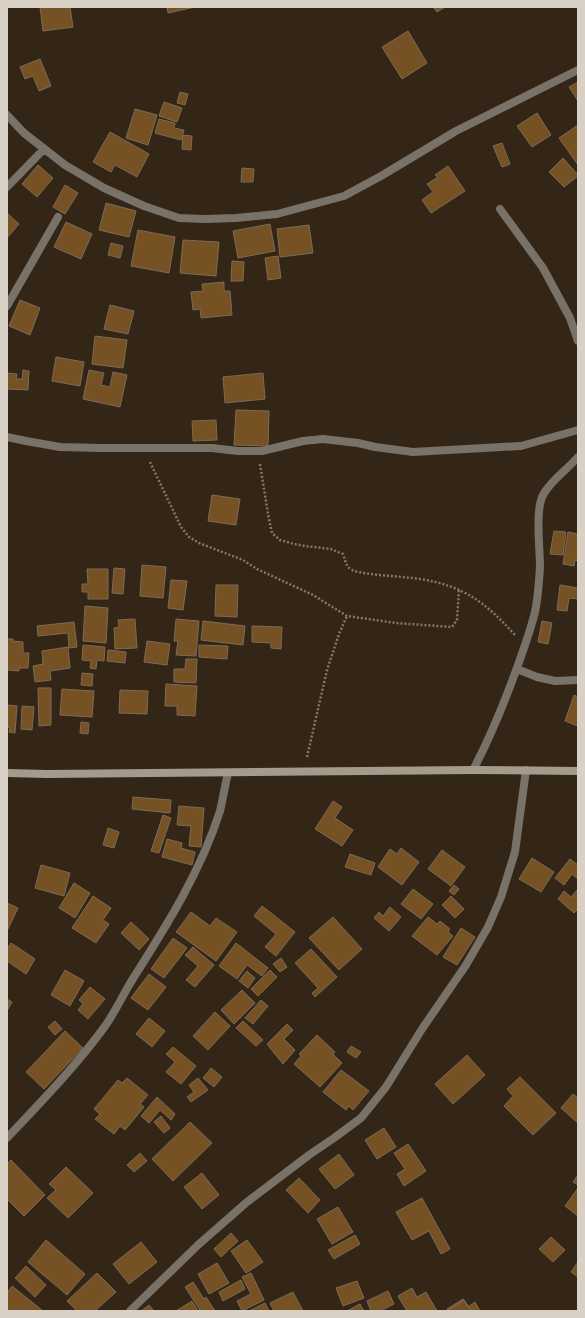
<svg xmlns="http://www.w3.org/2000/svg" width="585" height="1318" viewBox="0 0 585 1318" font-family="Cabin,sans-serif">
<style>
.building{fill:#755123;stroke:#7c6b59}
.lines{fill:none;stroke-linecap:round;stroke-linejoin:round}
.path{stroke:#84786b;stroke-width:2.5;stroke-dasharray:2 2;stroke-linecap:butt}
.street{stroke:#787269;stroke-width:8}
.secondary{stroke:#a59b8d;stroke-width:8}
</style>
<rect width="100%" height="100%" fill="#342616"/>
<path class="building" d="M40,7H70L73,27L43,31Z
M167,7H195L168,13Z
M433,7H445L437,12Z
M408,31L427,63L402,79L382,47Z
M40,59L51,86L39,91L33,76L25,79L20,67Z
M578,82V101L569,87Z
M180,92L188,94L185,105L177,103Z
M164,102L182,108L177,122L159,116Z
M135,109L157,115L148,145L126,138Z
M537,113L551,135L532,147L517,126Z
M159,119L175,123L174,128L184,130L181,140L155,133Z
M578,125V165L559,138Z
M110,132L149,154L137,177L115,165L111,172L93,162Z
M183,135L192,136L191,150L182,149Z
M502,143L510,164L502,167L493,146Z
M563,158L578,175V176L564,187L549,172Z
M38,165L53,178L37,197L22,184Z
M448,166L465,191L431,213L422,200L433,192L427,184L438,177L435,175Z
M242,168L254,169L253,182H241Z
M65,185L78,193L65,214L53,207Z
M106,203L136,211L129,237L99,230Z
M7,213L19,224L7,238Z
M66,222L92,234L81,259L54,247Z
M270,224L275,251L238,258L233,231Z
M309,225L313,253L280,257L277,229Z
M138,230L175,237L169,273L131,266Z
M183,240L219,242L216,276L180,273Z
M111,243L123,246L120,258L108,255Z
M278,256L281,278L268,280L265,258Z
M232,261L244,262L243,281H231Z
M224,282V291H230L232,315L201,318L200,309L193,310L191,292L203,291L202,284Z
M20,300L40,308L30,335L9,326Z
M110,305L134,311L128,334L104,329Z
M95,336L127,340L123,368L92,364Z
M56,357L84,362L80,386L52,381Z
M23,370L29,371L28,390L7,389V373L17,374L16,379H22Z
M89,370L104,373L101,385L110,387L113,372L127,375L120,407L83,399Z
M263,373L265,399L225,403L223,377Z
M236,410L269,411L268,446L234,445Z
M216,420L217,440L193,441L192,421Z
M212,495L240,499L236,525L208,521Z
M554,531L566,532L563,555L550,554Z
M568,532L578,534V561L575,560L574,566L563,564Z
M142,565L166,567L163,598L140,596Z
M114,568L125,569L123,594L112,593Z
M87,569H108V599H88V592H82V584H88Z
M171,580L187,581L183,610L168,608Z
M216,585H238L237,617L215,616Z
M560,585L578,588V599L569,598L567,611L557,610Z
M85,606L108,608L106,643L83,641Z
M135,619L137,648L115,649L114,628L119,627L118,620Z
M176,619L199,621L196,656L176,655L178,641H174Z
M203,621L245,626L243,645L201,640Z
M542,621L552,623L548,644L538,642Z
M74,622L77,647L69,648L68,633L38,636L37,626Z
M252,626L282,627L281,649L271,648V643L252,642Z
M7,639H13V641L23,642V653H29L28,668H19V671L7,670Z
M147,641L170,644L167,665L144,662Z
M83,645L105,647L104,661L97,660L96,669L90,668L91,661L82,660Z
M199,645L228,646L227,659L199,657Z
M68,647L70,668L50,671L51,680L35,682L33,666L43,664L42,651Z
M108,650L126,652L125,663L107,661Z
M186,659H197L196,683L174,682V669H185Z
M82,673L93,674L92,686L81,685Z
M166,684L197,686L195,716L177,715V706H165Z
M38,688H51V725L39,726Z
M62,689L94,691L92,717L60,715Z
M120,690L148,691L147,714L119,713Z
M574,695L578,697V726L565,721Z
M7,705L17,706L15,733L9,732L10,728L7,727Z
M22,706L34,707L32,730L21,729Z
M81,722L89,723L88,734L80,733Z
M133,797L171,800L170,813L132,809Z
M333,801L342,807L335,818L353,830L342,846L315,829Z
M179,806L204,808L201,847L189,846L191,826L177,825Z
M163,815L171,818L159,853L151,851Z
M108,828L119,832L114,848L103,845Z
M167,839L182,843L181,848L195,852L192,865L162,857Z
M401,848L419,862L402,885L378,867L390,849L397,854Z
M442,850L465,867L451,886L428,869Z
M350,854L375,863L371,875L345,867Z
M532,858L554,872L541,892L519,879Z
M570,859L578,865V879L572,874L564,885L555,878Z
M41,865L70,873L64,896L35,888Z
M74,883L90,893L75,918L59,908Z
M454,885L459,889L454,895L449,891Z
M413,889L433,904L421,919L401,904Z
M578,889V909L574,913L558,899L564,891L571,897Z
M93,896L111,908L103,920L109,924L96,943L72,928Z
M451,896L464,909L455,918L442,905Z
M7,903L18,908L7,931Z
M262,906L295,932L276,956L265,947L276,934L254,916Z
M390,907L401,917L389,931L374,918L379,912L383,916Z
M191,912L210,926L216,918L237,932L216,961L176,932Z
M333,917L362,949L339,970L309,938Z
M428,917L437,924L440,921L450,929L448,932L453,936L437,955L412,936Z
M131,922L149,939L139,950L121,933Z
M461,928L475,937L457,965L443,957Z
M173,938L187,948L164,978L151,969Z
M11,943L35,959L26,974L7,961V949Z
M236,943L268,968L262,976L247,965L237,979L219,966Z
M193,947L214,965L195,987L186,980L198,966L185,955Z
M311,949L337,977L315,997L312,993L318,988L295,963Z
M281,958L287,967L280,972L273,964Z
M65,970L84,981L70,1006L51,995Z
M270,970L277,977L258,996L251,989Z
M247,971L255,978L248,988L239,981Z
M149,974L166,987L148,1010L131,998Z
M90,987L105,999L88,1019L78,1010L83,1004L79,1000Z
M242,990L255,1003L234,1024L221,1010Z
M7,999L12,1002L7,1011Z
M261,1000L268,1006L253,1024L245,1018Z
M215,1012L230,1026L208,1050L193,1036Z
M149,1018L165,1031L152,1047L136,1034Z
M55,1021L62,1029L55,1035L48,1027Z
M243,1021L263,1040L256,1046L236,1028Z
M287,1024L293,1030L284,1039L295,1050L283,1064L267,1044Z
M65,1031L83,1048L44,1089L26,1072Z
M317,1035L335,1052L333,1054L342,1063L320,1087L294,1064L301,1056L299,1054Z
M351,1046L361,1052L356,1058L347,1052Z
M173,1047L196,1066L181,1084L166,1072L175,1062L166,1054Z
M467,1055L485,1075L453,1104L435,1084Z
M211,1068L222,1077L214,1087L203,1078Z
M341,1070L369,1091L353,1110L349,1106L346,1110L323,1092Z
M520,1077L556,1113L533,1135L504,1106L513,1096L507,1089Z
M127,1078L148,1095L140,1104L144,1107L125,1130L120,1126L114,1134L95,1119L100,1114L94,1109L118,1080L122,1083Z
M198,1078L208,1090L191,1102L187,1097L194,1092L189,1085Z
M573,1094L578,1098V1123L561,1108Z
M157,1097L175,1114L171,1120L160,1110L149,1123L141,1116Z
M161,1116L170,1128L164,1133L154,1122Z
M190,1122L212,1143L173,1181L152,1159Z
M384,1128L396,1147L377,1159L365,1140Z
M408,1144L426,1171L404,1186L397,1174L405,1169L394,1153Z
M140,1153L147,1161L134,1172L127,1165Z
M339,1154L354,1175L335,1189L319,1169Z
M11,1160L45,1195L24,1216L7,1199V1164Z
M66,1167L93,1193L68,1218L47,1198L56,1190L49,1184Z
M202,1173L219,1195L202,1209L184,1187Z
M578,1175V1185L573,1182Z
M299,1178L320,1200L308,1213L286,1190Z
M578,1188V1216L565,1206Z
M422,1198L450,1249L441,1254L429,1231L412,1240L396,1212Z
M338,1207L353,1232L332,1244L317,1219Z
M231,1233L238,1241L221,1257L214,1249Z
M355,1235L360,1244L334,1259L328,1250Z
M551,1237L565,1250L553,1262L539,1249Z
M46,1240L85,1274L67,1295L28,1262Z
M247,1240L263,1262L246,1273L231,1251Z
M141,1242L157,1262L129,1284L113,1264Z
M578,1262V1277L571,1272Z
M217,1263L229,1283L209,1294L198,1274Z
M26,1266L46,1285L35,1297L15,1278Z
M97,1273L116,1292L95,1311H77L67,1301Z
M251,1273L264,1300L242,1311L237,1301L251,1294L242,1277Z
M241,1280L245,1289L223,1301L219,1292Z
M357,1281L364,1298L343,1306L336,1288Z
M193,1282L204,1299L206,1297L215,1311H204L202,1308L200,1310L185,1287Z
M12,1286L43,1311H7V1293Z
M412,1288L417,1297L426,1292L437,1311H407L398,1296Z
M388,1291L394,1304L380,1311H371L367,1301Z
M293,1292L303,1311H274L270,1303Z
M463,1299L468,1307L475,1302L480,1311H448L447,1309Z
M464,1300L472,1311H447Z
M192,1301L198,1311H176Z
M265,1303L269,1311H249Z
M360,1304L364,1311H347Z
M149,1305L154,1311H141Z"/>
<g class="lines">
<path class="path" d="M150,462L181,527L189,537L199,543L243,560L257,569L313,595L347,616L396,623L452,627L457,620L459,590
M260,464L268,514L272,533L280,540L294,544L305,546L331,549L343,554C347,565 346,569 358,572C379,576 399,576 420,579C464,586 485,602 515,635
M307,757L327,670L339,634L347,616"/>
<path class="street" d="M7,115L24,133L65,165L104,188L144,206L179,218L206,219L236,218L277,214L344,196L381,176L456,131L578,70
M7,187L44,149
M500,209L543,268L570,318L578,341
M7,306L58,217
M7,437L26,441L60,447L99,448H212L238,451H262L303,441L323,439L358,443L375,447L413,452L521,446L578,430
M517,669L537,677L555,681L578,680
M473,770C488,742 500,713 511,684C520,660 529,636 535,612C538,598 539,582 540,567C540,549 535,510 543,495C551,480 567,470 578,457
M7,1138C40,1103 74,1068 103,1029C115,1013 123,994 134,977C167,925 201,871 220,811C223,799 225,785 228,773
M130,1311L198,1245L247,1202L309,1155L334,1138L361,1118L386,1087L422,1029L466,965L488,927L501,897L515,852L526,770"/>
<path class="secondary" d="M7,773L47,774L473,770L578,771"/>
</g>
<rect width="585" height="1318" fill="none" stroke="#d9d0c6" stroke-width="16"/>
</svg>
